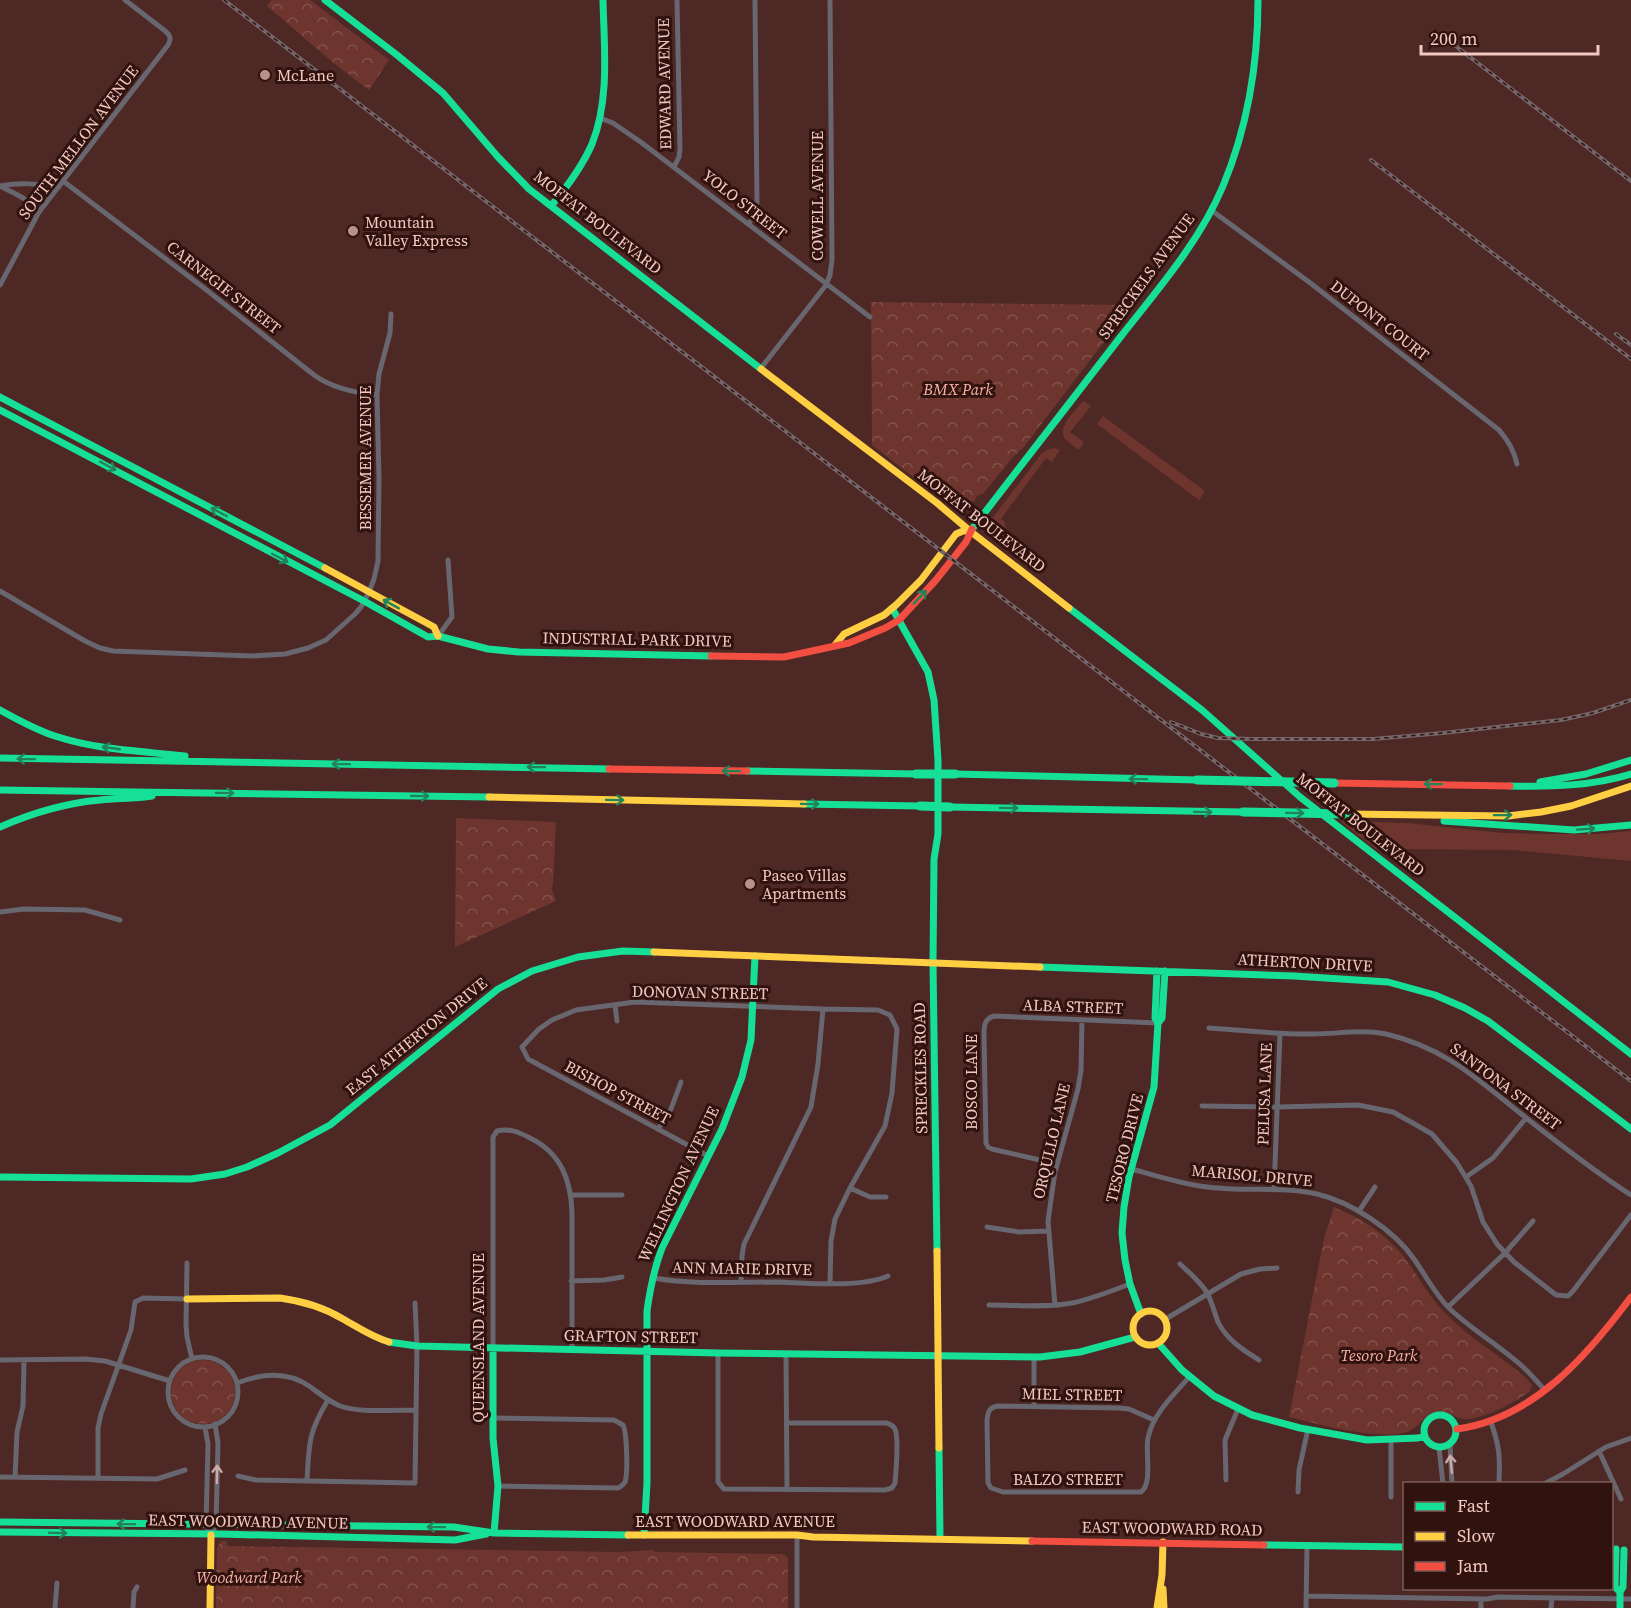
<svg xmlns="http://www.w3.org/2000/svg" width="1631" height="1608" viewBox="0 0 1631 1608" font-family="'Source Serif 4',serif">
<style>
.green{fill:#6e352f}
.park{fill:url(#park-crowns)}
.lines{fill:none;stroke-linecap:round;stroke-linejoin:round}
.street{stroke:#68666f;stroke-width:5}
.fast{stroke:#16e098;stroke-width:7}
.slow{stroke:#ffcf43;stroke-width:7}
.jam{stroke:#f24e42;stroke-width:7}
.rail-casing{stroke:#74666a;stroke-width:4}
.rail{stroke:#30120e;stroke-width:1.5;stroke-dasharray:4.5;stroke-linecap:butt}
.fast-bridge{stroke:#16e098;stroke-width:9}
.oneway{stroke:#22835a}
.oneway2{stroke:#c9aba8}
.poi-dot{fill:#b9908a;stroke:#30120e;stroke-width:2}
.labels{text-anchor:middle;stroke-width:6;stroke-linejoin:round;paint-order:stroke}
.poi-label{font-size:16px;fill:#f3c8c1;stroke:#30120e;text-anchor:start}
.street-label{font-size:16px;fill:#f3c8c1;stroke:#30120e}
.park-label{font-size:16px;font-style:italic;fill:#f9b1a7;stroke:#30120e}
</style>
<defs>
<pattern id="park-crowns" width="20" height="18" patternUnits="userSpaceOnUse" patternTransform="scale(1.5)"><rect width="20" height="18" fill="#6e352f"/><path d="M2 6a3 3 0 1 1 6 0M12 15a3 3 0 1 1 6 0" fill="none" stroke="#83514b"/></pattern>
</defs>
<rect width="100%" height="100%" fill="#4d2825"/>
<path class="green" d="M1083,401L1091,406L1070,432L1084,442L1079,450C1075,447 1070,444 1066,440C1055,428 1076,410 1083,401Z
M1103,416L1205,491L1199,500L1097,424Z
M1054,448L1060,450L1052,462L1046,458L1001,519L1005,522L1007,545H1002L987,533L988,524L1042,453L1047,450Z
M1340,821L1408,823L1503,833L1551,834H1598L1631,831V861L1512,850L1376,849Z"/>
<path class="park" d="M271,0H310L389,60L369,90L330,60L267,6Z
M871,302L1132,305L1023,448L1012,458L983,494L978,495L967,511L959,512L872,445Z
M456,818L556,822L553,886L551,887L556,901L455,947Z
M1334,1207C1361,1218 1386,1234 1404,1257C1418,1275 1428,1296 1445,1313C1468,1337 1498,1354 1524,1376L1532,1385L1530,1391C1517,1402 1480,1421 1463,1419C1454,1417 1447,1410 1437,1412C1424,1414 1419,1428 1407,1432C1376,1441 1319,1424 1289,1417L1324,1238Z
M171 1392a32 32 0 1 1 64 0a32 32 0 1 1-64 0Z
M221,1541H226L228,1546L621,1552L652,1550L656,1552L783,1554L788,1558V1608H216L217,1548Z"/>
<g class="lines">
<path class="street" d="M600,118L613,123L642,143L870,317
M674,167L679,157L680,149L677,0
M63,181L204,288L314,375C332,388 356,393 377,395
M0,186C20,182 39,184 59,187
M2,187C15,194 29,199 39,212
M1211,210L1309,282L1499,430C1508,440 1514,450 1517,464
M749,224L755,212L757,202L755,0
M0,285L39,212L168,45C172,38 170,35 164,30L125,0
M761,368L826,285L830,275L832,260L830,0
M0,591L85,641L100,648L113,651L252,656L285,654L308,648L326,640L355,614L361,607L369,592L374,579L378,561L379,479L377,395L379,374L390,333L391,314
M438,636L452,617L448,560
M0,912L24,909L85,910L120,920
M615,1005L617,1021
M1209,1028C1243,1030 1278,1035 1313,1034C1338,1034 1361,1029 1386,1034C1446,1048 1478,1080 1525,1117C1558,1143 1595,1172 1631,1195
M1202,1106L1277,1107L1358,1105L1393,1112L1411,1122L1432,1134L1457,1163L1471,1186L1483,1222L1497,1244L1514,1262L1556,1295L1568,1296L1573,1291L1631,1215
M658,1129L671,1109L681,1082
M708,1156L528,1059L522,1047L539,1029L552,1020L576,1010L635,1002L823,1009L878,1010L890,1015L897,1029L892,1093L885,1126L850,1188L835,1219L831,1241L830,1283
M1057,1164L992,1149L988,1147L986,1143L984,1035C984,1026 984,1019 994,1016L1158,1023
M1132,1169C1157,1176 1182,1184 1207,1187C1244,1192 1281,1186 1317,1194C1351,1202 1394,1230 1414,1259C1426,1276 1436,1296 1451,1310C1474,1331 1501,1347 1523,1367C1531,1374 1538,1383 1545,1390
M1466,1177L1493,1158L1526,1118
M850,1188L870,1197H886
M1274,1190L1280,1034
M571,1195H622
M1359,1211L1375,1187
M987,1227L1019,1232L1048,1231
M187,1263L186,1325L187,1337L192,1359
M1180,1264C1189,1272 1199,1281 1206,1291C1212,1301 1214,1312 1218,1322C1227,1340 1243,1350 1259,1360
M653,1278C694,1285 736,1282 778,1282C808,1283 861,1288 888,1276
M571,1281L604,1280L622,1277
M741,1282L742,1256L744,1244L811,1107L818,1064L823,1009
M989,1305C1016,1305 1045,1308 1072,1303C1092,1299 1111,1291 1130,1284
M1055,1305L1048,1221L1055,1172L1078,1089L1081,1070L1082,1020
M1448,1307L1505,1253L1533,1221
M1164,1320L1241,1274L1260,1269L1277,1268
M493,1349V1137L497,1131C509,1128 519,1132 530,1138C561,1153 571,1180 572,1213V1350
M718,1353V1482L724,1489L885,1490L892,1488L895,1483C896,1472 899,1438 895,1429C893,1425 891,1425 887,1423H787
M786,1354L787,1490
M1034,1357V1407
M168 1392a35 35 0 1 1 70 0a35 35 0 1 1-70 0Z
M0,1360L85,1359L105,1361L170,1381
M237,1383C260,1374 287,1371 309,1386C319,1393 328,1401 340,1406C359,1413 395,1410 415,1410
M494,1418L614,1420L623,1425C627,1433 628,1474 625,1482C623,1486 621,1486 618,1488L498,1486
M1154,1420L1129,1409L1119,1408L997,1406C989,1408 988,1412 987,1420L988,1483L991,1488L1003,1492H1141C1153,1483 1145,1453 1148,1438C1153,1413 1174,1395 1190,1376
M1490,1420C1500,1446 1500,1457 1499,1484
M205,1427L208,1444L206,1525L211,1535
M1391,1440V1497
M1450,1444L1452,1484
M1439,1448L1443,1484
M1599,1451L1621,1499
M238,1476L256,1480L415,1483L417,1346L415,1303
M0,1477L157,1479L185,1470
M15,1477L17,1432L23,1406L24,1361
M98,1478V1428L101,1414L131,1330L135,1302L143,1298L187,1299
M1226,1480L1225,1440L1238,1409
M307,1481C309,1444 308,1433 328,1400
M1544,1484L1563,1474L1606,1447L1631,1438
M1298,1492L1299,1470L1308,1429
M211,1535L216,1525L218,1443L215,1424
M1306,1596L1487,1599L1498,1597L1631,1599
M55,1608L57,1583
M133,1608L134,1592L137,1587
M797,1608V1535
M1306,1608L1307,1545
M1481,1608V1599
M1551,1608L1552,1598"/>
<path class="fast" d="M325,0L397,55L443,93L498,157L529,189L761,369
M551,206C567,187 582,167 592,144C610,99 604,47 603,0
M0,397L325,568
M0,410L364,601L428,637L438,636L488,649L519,652L711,656
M972,529C1022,464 1072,400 1122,335C1159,288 1200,241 1223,186C1248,126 1258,64 1258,0
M892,608L928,672L934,700L938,760V834L934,859L933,963L937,1251
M1069,608L1202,710L1300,797L1631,1054
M0,710C18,720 36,730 55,736C97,750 142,751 185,756
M0,758L609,769
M747,771L916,774
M955,774L1197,780
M1540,782L1586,774L1631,760
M1510,786C1552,787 1591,786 1631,774
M0,790L489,797
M804,804L920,806
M950,807L1243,812
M1444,821L1574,830L1631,825
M0,827C32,813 66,803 100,800C118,798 135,799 152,796
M1040,967L1294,976L1388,982L1435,995L1465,1008L1488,1021L1631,1129
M1158,1023L1162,1018L1165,971
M0,1177L191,1179L225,1174L247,1167L278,1153L330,1125L498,989L532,971L578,957L623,951L654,952
M1141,1314L1130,1284L1125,1260L1122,1233L1124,1207L1129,1177L1154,1087L1158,1023L1155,1018L1157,971
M389,1342L417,1346L718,1353L1040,1357L1080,1352L1135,1337
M1158,1343L1182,1370L1214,1396L1252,1415L1300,1428L1367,1440L1418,1438L1425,1436
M493,1349V1438L498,1486L494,1533
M1424 1431a16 16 0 1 1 32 0a16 16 0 1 1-32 0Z
M939,1448L940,1538
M0,1522L454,1527L494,1533L628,1535
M0,1532L220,1534L455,1540L486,1534
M644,1535L647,1483V1311C650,1289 654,1269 662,1248L722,1129L742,1077L751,1040L755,956
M1264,1545L1404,1547
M1616,1549L1615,1587L1620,1592
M1620,1608V1592L1623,1587L1624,1550"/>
<path class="slow" d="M761,369L937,503L970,531L1069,608
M325,568L434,627L438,636
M835,645L844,634L884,615L896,605L921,580L956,534L963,531H970
M489,797L804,804
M1346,814L1508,816L1541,812L1571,806L1631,786
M654,952L1040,967
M937,1251L939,1448
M187,1299L280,1298C303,1301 323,1307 343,1319C359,1328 372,1337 389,1342
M1133 1328a17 17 0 1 1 34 0a17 17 0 1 1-34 0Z
M628,1535H797L813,1537L1032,1541
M1163,1589L1164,1608
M210,1608L211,1535
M1157,1608L1162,1575L1163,1542"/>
<path class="jam" d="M711,656L784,657L849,643L885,628L899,620L936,580L966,542L972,529
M609,769L747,771
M1334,783L1510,786
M1457,1429C1534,1418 1587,1356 1631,1297
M1032,1541L1264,1545"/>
<defs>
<path id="rail" d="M224,0L1631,1081
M1453,44L1631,181
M1371,160L1631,359
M1616,334L1631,345
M1171,722L1201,734L1218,738L1252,739H1373L1443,733L1561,720L1593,713L1631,700"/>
</defs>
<use href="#rail" class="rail-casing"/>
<use href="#rail" class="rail"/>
<path class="fast-bridge" d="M916,774H955
M1197,780L1334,783
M920,806L950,807
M1243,812L1346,814"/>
</g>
<defs><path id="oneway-shaft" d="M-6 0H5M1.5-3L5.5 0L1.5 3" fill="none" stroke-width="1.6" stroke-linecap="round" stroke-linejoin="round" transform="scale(1.5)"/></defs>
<g class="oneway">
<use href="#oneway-shaft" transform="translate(108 466) rotate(28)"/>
<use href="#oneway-shaft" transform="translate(219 512) rotate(-152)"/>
<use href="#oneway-shaft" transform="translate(280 558) rotate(28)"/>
<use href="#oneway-shaft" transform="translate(920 597) rotate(-47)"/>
<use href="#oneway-shaft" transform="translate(391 604) rotate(-151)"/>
<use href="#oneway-shaft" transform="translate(111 748) rotate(-172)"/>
<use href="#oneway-shaft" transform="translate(26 759) rotate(-179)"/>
<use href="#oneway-shaft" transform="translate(341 764) rotate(-179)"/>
<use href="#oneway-shaft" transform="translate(536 767) rotate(-179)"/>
<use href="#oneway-shaft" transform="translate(731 771) rotate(-179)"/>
<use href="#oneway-shaft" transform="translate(1138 779) rotate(-179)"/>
<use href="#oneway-shaft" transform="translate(1433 784) rotate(-179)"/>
<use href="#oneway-shaft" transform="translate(225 793) rotate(1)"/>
<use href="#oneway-shaft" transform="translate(420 796) rotate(1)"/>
<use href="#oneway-shaft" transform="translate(615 800) rotate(1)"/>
<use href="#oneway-shaft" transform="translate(810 804) rotate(1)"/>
<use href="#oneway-shaft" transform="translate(1009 808) rotate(1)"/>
<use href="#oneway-shaft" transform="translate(1203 812) rotate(1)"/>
<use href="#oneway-shaft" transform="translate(1295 813) rotate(1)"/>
<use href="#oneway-shaft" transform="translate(1503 815) rotate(-1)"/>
<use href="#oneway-shaft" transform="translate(1586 829) rotate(-4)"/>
<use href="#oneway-shaft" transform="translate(126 1524) rotate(-179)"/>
<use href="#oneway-shaft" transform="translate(436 1527) rotate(-179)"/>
<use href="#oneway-shaft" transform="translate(58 1533) rotate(1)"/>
</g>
<g class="oneway2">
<use href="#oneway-shaft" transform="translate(1451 1464) rotate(-96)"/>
<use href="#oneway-shaft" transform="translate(217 1474) rotate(-89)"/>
</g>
<g class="poi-dot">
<circle cx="265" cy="75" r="6"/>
<circle cx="353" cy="231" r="6"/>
<circle cx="750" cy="884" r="6"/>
</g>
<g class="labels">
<g class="poi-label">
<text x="277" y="81">McLane</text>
<text x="365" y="228">Mountain<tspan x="365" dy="18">Valley Express</tspan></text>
<text x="762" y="881">Paseo Villas<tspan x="762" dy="18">Apartments</tspan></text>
</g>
<g class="street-label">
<text transform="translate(664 84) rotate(-91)" y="6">EDWARD AVENUE</text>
<text transform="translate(78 142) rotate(-53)" y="6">SOUTH MELLON AVENUE</text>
<text transform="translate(817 196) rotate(-90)" y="6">COWELL AVENUE</text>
<text transform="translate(745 204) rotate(38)" y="6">YOLO STREET</text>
<text transform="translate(598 222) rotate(38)" y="6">MOFFAT BOULEVARD</text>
<text transform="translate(1146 276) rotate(-54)" y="6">SPRECKELS AVENUE</text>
<text transform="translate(224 287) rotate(38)" y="6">CARNEGIE STREET</text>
<text transform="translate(1380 320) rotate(38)" y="6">DUPONT COURT</text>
<text transform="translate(365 458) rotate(-90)" y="6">BESSEMER AVENUE</text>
<text transform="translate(982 520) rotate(38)" y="6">MOFFAT BOULEVARD</text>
<text transform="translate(637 639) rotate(1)" y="6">INDUSTRIAL PARK DRIVE</text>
<text transform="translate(1361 824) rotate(38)" y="6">MOFFAT BOULEVARD</text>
<text transform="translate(1305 962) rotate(3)" y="6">ATHERTON DRIVE</text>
<text transform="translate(700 992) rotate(1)" y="6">DONOVAN STREET</text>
<text transform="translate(1073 1006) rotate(2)" y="6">ALBA STREET</text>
<text transform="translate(416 1036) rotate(-39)" y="6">EAST ATHERTON DRIVE</text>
<text transform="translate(920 1068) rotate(-91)" y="6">SPRECKLES ROAD</text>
<text transform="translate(971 1082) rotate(-90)" y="6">BOSCO LANE</text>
<text transform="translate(1506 1086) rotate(37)" y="6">SANTONA STREET</text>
<text transform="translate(618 1092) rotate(28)" y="6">BISHOP STREET</text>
<text transform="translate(1264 1094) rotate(-88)" y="6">PELUSA LANE</text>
<text transform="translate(1051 1141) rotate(-77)" y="6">ORQULLO LANE</text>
<text transform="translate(1124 1148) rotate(-76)" y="6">TESORO DRIVE</text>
<text transform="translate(1252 1175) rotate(5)" y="6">MARISOL DRIVE</text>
<text transform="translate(678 1184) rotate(-65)" y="6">WELLINGTON AVENUE</text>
<text transform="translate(742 1268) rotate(1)" y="6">ANN MARIE DRIVE</text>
<text transform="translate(631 1336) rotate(1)" y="6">GRAFTON STREET</text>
<text transform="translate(478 1338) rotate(-90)" y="6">QUEENSLAND AVENUE</text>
<text transform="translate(1072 1394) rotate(1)" y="6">MIEL STREET</text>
<text x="1068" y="1485">BALZO STREET</text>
<text transform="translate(248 1521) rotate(1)" y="6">EAST WOODWARD AVENUE</text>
<text x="735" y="1527">EAST WOODWARD AVENUE</text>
<text transform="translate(1172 1528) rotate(1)" y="6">EAST WOODWARD ROAD</text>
</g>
<g class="park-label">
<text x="958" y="395">BMX Park</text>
<text x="1379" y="1361">Tesoro Park</text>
<text x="249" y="1583">Woodward Park</text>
</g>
</g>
<rect x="1403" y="1482" width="210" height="108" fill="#30120e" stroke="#7e5b56" stroke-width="1.5"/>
<rect x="1415" y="1502" width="30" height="9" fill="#16e098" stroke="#7e5b56" stroke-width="1.5"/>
<text x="1457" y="1512" font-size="18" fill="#f3c8c1">Fast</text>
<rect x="1415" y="1532" width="30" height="9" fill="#ffcf43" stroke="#7e5b56" stroke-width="1.5"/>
<text x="1457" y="1542" font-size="18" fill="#f3c8c1">Slow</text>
<rect x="1415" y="1562" width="30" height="9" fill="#f24e42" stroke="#7e5b56" stroke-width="1.5"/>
<text x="1457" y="1572" font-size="18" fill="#f3c8c1">Jam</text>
<path d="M1421 45v9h177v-9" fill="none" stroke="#f3c8c1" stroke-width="3"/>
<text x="1430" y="45" font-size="18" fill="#f3c8c1" stroke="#30120e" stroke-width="4.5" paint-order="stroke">200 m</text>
</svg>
